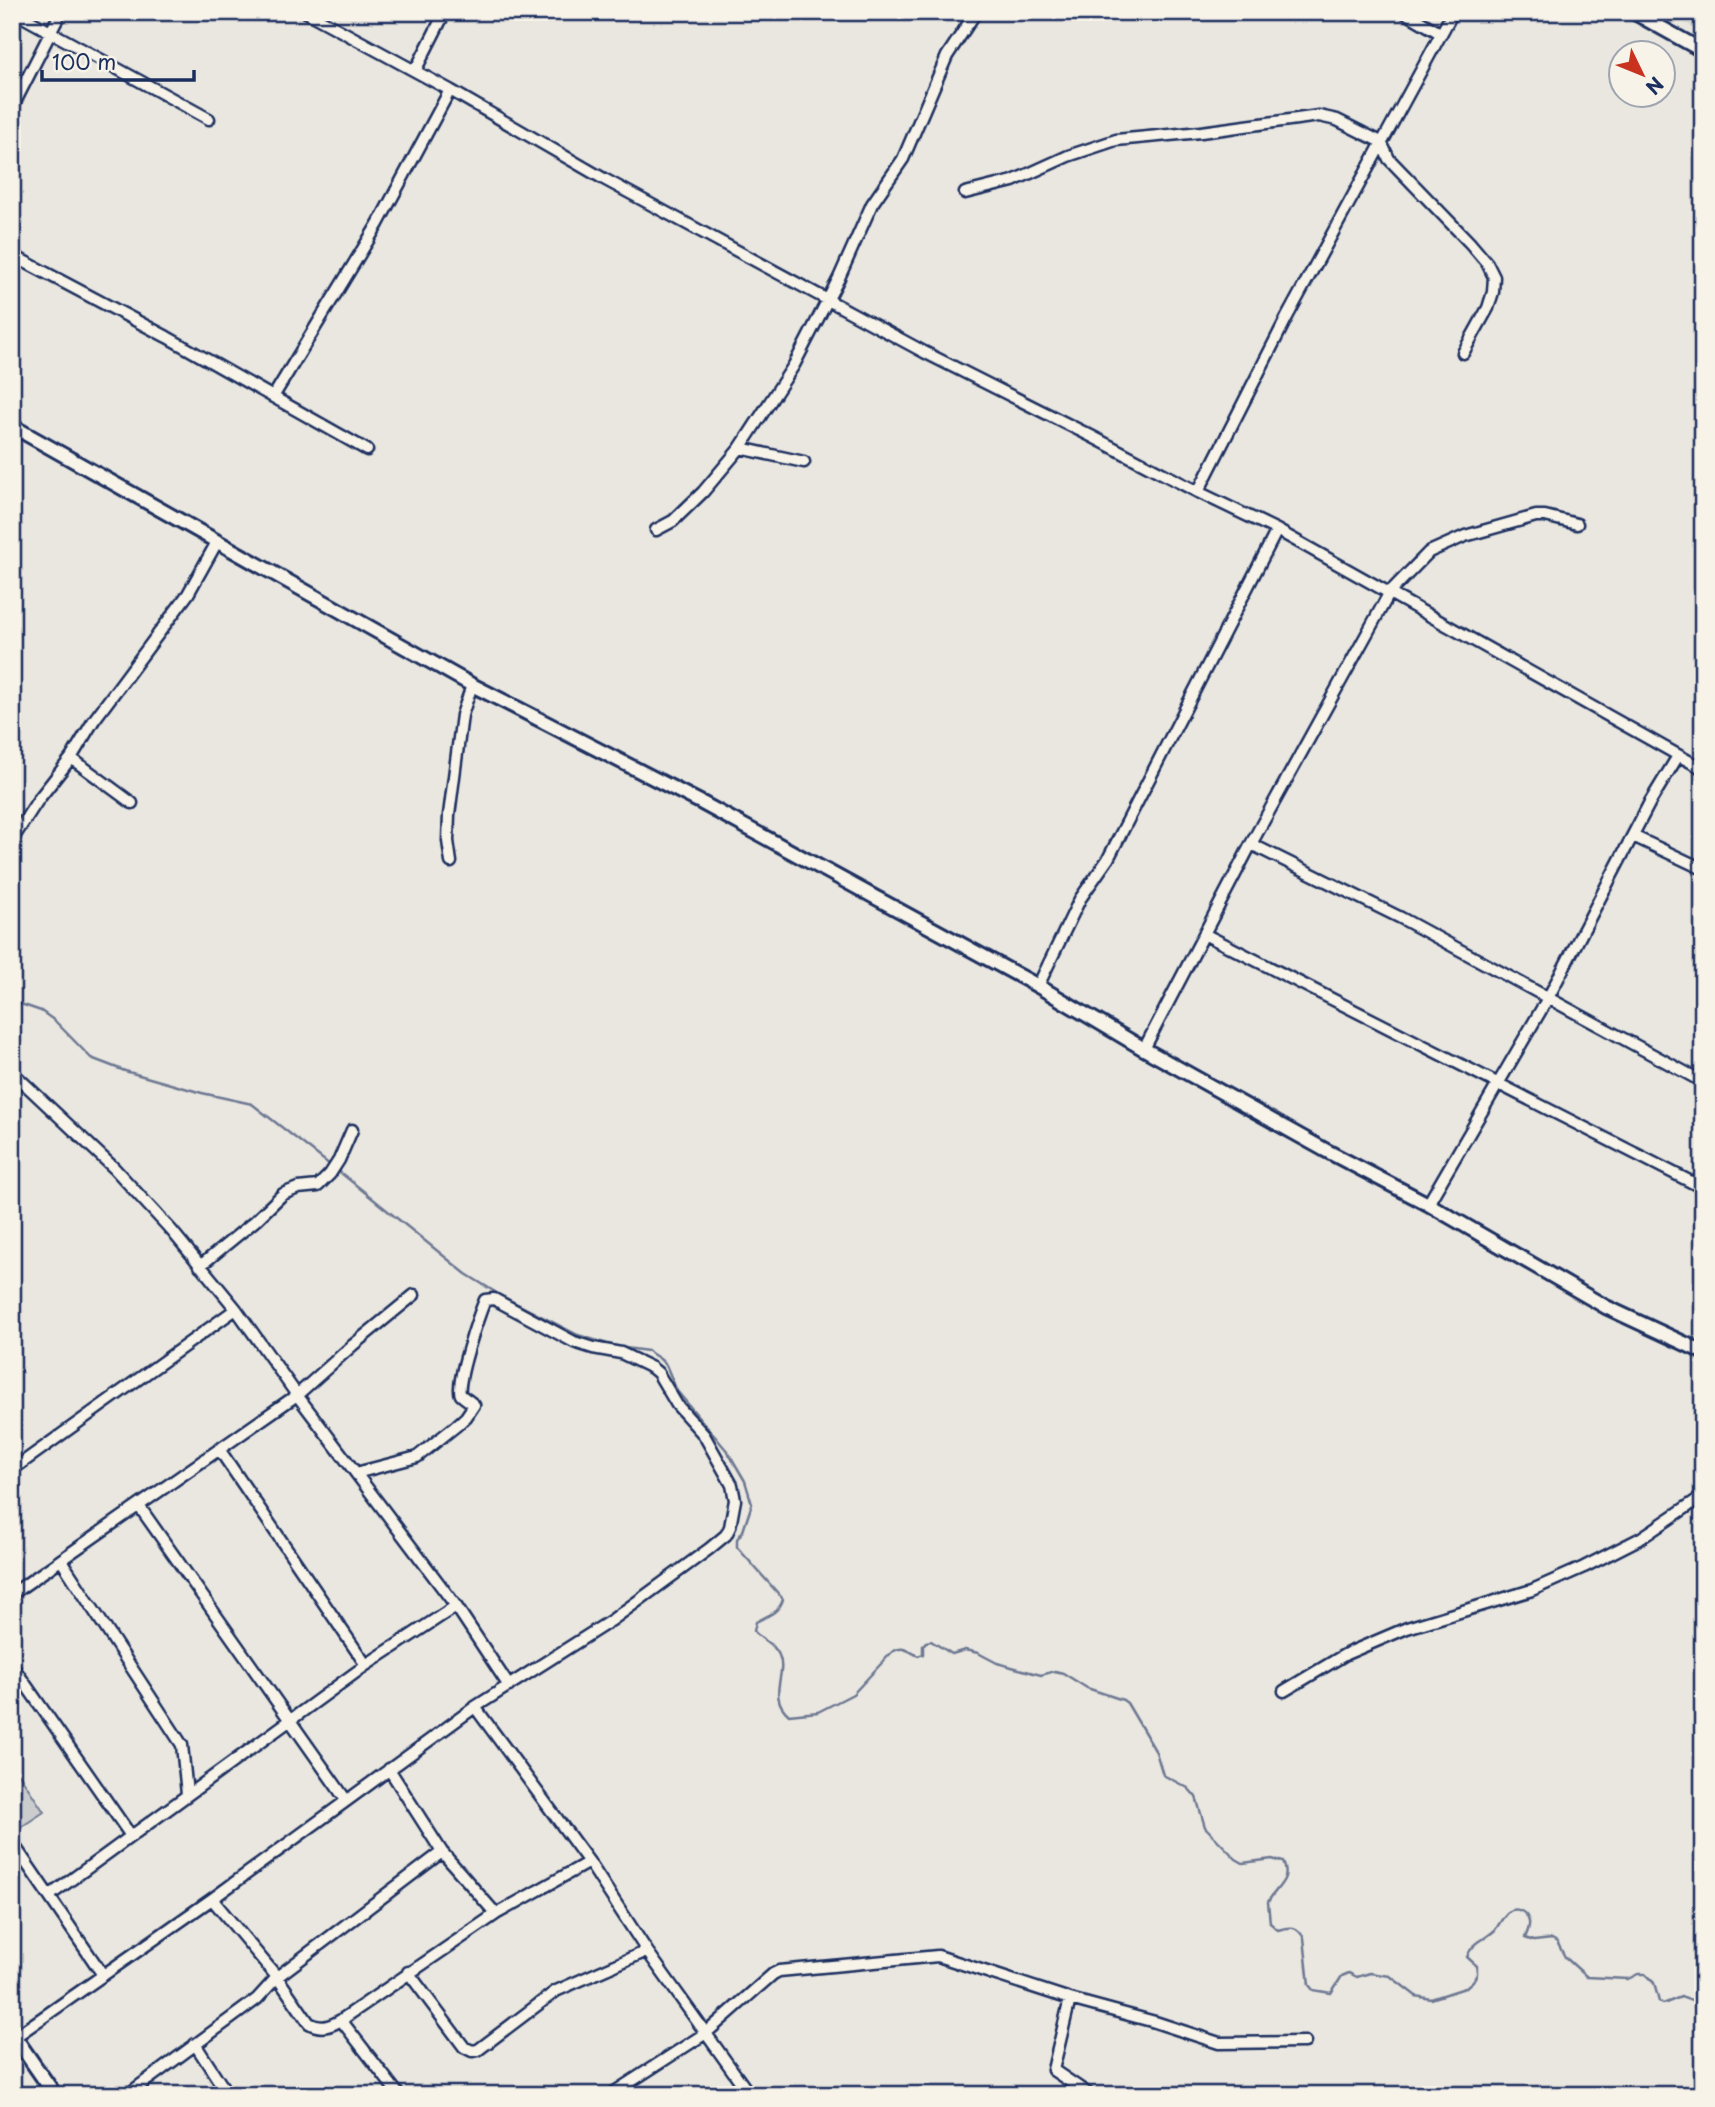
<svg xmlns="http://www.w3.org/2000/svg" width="1715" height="2107" viewBox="0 0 1715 2107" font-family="'Playpen Sans',sans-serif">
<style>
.built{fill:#dadad6}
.green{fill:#cbcccd;stroke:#737e96;stroke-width:2}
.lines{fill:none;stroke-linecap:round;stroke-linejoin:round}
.stream{stroke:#6d7892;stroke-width:2.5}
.minor-casing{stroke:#1b2f5e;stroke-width:15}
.tertiary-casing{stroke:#1b2f5e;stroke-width:18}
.minor{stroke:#f7f3e8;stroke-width:10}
.tertiary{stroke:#f7f3e8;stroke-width:12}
</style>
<rect width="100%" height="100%" fill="#eae7e0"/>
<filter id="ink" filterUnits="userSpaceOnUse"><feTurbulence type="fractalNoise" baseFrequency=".0143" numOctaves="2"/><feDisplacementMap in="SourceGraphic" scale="14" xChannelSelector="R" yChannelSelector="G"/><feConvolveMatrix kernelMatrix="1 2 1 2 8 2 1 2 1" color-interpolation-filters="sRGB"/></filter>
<g filter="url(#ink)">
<path class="built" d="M1665,12H1703V33Z"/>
<path class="green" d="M19,1774L44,1812L21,1827L12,1813V1778Z"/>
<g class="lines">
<path class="stream" d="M12,1001L41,1011L55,1021L91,1058L125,1071L202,1093L252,1104L330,1165
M336,1169L466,1274L500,1295L578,1335L618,1347L648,1351L660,1359L666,1365L677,1391L728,1452L745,1481L752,1504L743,1531L737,1539V1547L783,1599C780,1612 767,1616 756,1622L754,1631C761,1640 775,1644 779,1655C788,1675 766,1695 789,1715L818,1712L853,1694L892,1652C904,1645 908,1651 918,1656L923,1654V1645L926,1642L931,1641L952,1654L965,1650L978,1653L997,1663L1041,1675L1055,1671L1063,1673L1087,1688L1123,1700L1127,1703L1156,1752L1163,1775L1188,1788L1196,1797L1205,1827L1236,1859L1243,1863L1272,1859L1283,1862C1292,1880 1276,1887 1268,1902L1270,1923L1278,1930C1292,1926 1297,1926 1304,1938L1309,1985L1313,1990L1331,1993L1342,1976L1349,1973L1357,1977L1370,1973L1390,1976L1416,1996L1431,1999L1465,1988L1473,1981L1477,1974V1966L1467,1957C1472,1942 1485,1940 1495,1930C1499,1925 1503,1916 1508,1912C1517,1906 1527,1912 1529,1922C1530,1927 1527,1933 1525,1938L1534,1941L1552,1939L1557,1942L1565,1957L1587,1977L1628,1979L1638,1974H1645L1654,1983L1659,2002L1663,2004L1681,1997L1703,2005"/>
<defs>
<path id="minor" d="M14,12L209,119
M306,12L450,90L604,179L924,352L1091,436L1198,492L1277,530L1703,769
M1404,12L1440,33
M415,71L445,12
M12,108L61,12
M965,193L1013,181L1068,156L1116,140L1201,132L1319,116L1337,120L1381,142L1389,159L1470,243L1487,263L1494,277L1493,292L1488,308L1463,353
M12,255L167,337L367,450
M273,397L378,224L450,90
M740,448L804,462
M1198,492L1287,317L1453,12
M656,530L673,521L703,492L740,448L794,365L839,278L872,204L903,159L947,56L976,12
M71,758L132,803
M1633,836L1703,869
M12,840L38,800L71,758L94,720L188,594L217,542
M1251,844L1401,918L1703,1082
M451,862L448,841L449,815L462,715L472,685
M1204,934L1703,1188
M1038,986L1080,899L1108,859L1277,530
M1144,1049L1251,844L1390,592L1429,552L1465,536L1536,516H1545L1577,524
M12,1072L114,1168L172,1231L236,1309L297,1395L456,1606L509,1686
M1428,1204L1548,998L1650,802L1678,756
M200,1266L255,1221L283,1194L298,1188L318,1186L330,1174L339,1160L352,1130
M219,1449L366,1665
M12,1470L236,1309
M139,1506L346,1800
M61,1560L182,1745L187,1794
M12,1594L297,1395L353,1345L414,1295
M12,1665L131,1836
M1284,1691L1346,1654L1407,1628L1532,1590L1584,1567L1641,1538L1703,1496
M475,1707L589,1862L647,1951L750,2095
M389,1769L442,1852L496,1914
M12,1842L103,1975
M49,1896L366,1665L456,1606
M212,1899L277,1977L309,2023C321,2030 331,2026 341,2020L496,1914L589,1862
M408,1972L464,2047L472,2051L478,2050L556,1991L647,1951
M1070,1999L1053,2070L1090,2095
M341,2020L399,2095
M12,2039L212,1899L475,1707L612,1620L709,1549L726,1535L730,1527L735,1500L732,1485L704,1435L677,1405L658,1373L652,1368L621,1353L593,1348L574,1342L494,1299L485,1300C480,1312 454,1386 461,1395C464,1398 470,1401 474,1405L466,1417L456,1426L417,1457L356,1473
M195,2044L228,2095
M1575,2094L1578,2095
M127,2095L257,1999L277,1977L442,1852
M610,2095L706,2033L773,1974L779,1971L938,1956L1070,1999L1155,2022L1219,2043L1305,2042"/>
<path id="tertiary" d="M1633,12L1703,51
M12,426L472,685L702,803L1038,986L1144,1049L1325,1150L1428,1204L1606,1307L1703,1352
M12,2033L55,2095"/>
</defs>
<use href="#minor" class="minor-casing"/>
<use href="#tertiary" class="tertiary-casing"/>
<use href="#minor" class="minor"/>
<use href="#tertiary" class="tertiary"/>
</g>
</g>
<rect width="1715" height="2107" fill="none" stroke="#f7f3e8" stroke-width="42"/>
<rect x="21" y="21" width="1673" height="2065" fill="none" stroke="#1b2f5e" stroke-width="2.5" filter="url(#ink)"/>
<g transform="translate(1642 74) rotate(133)"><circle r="33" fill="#f7f3e8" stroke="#9fa5b1" stroke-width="2"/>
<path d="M0-5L12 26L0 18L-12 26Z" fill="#c8321e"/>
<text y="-10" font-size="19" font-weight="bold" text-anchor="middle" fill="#1b2f5e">N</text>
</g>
<path d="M42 70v10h152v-10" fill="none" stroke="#1b2f5e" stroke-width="3.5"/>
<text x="52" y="70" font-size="21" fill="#1b2f5e" stroke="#f7f3e8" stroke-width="5" paint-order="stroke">100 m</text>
</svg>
